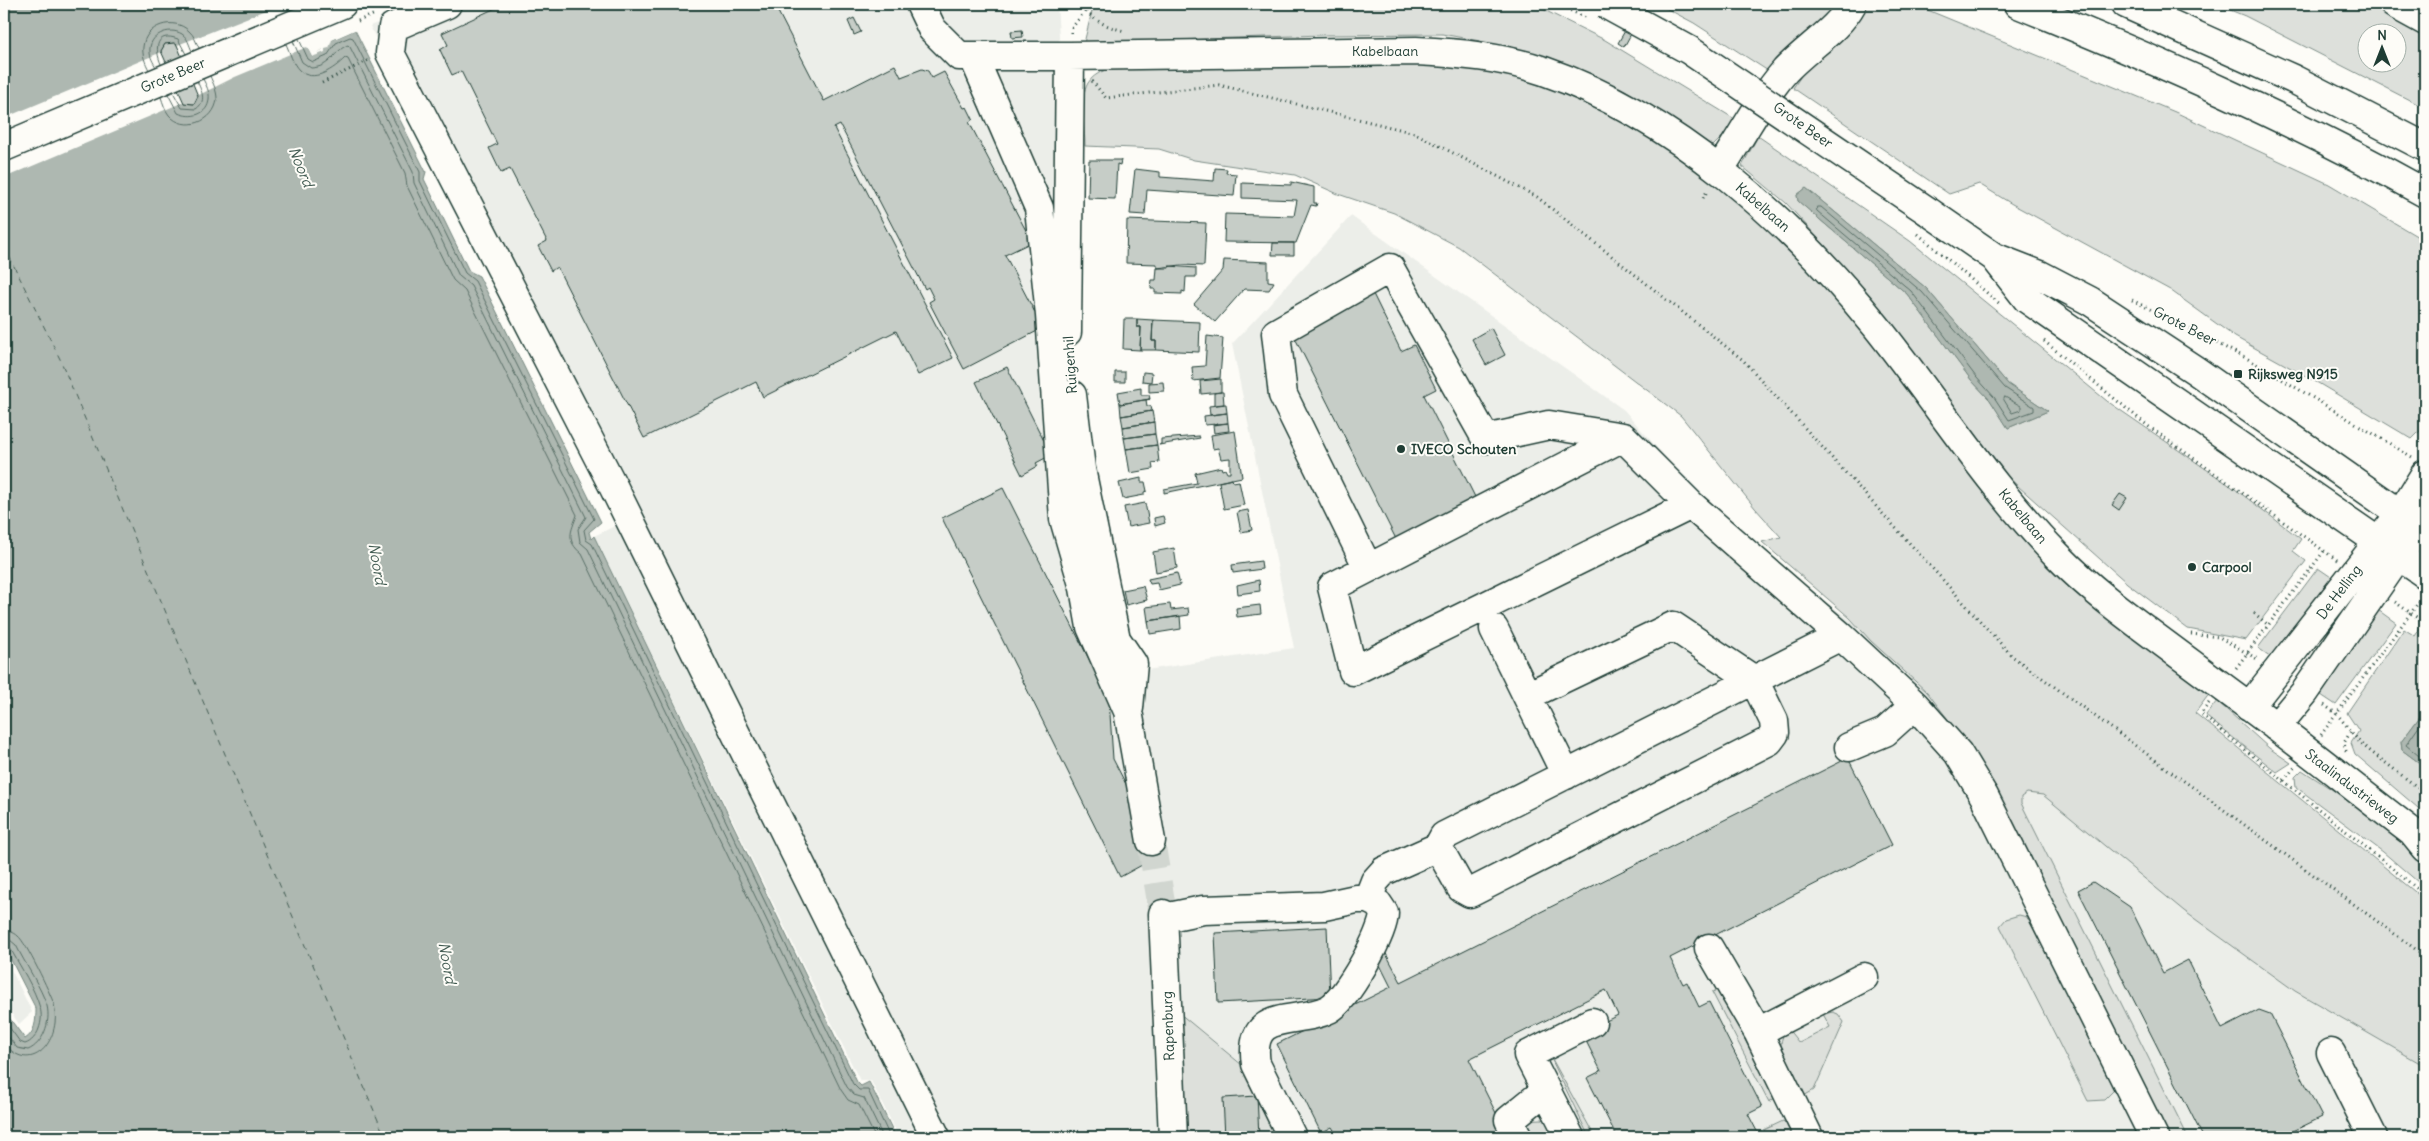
<svg xmlns="http://www.w3.org/2000/svg" width="2429" height="1141" viewBox="0 0 2429 1141" font-family="Delius,sans-serif">
<style>
.built{fill:#eceee9}
.green{fill:#dde0db;stroke:#7e8e88;fill-rule:evenodd}
.water{fill:#aeb8b1;stroke:#75877f;fill-rule:evenodd}
.pier{fill:#fdfcf7}
.lines{fill:none;stroke-linecap:round;stroke-linejoin:round}
.shore{stroke:#586e66;stroke-width:1}
.ferry{stroke:#435c53;stroke-width:1;stroke-dasharray:6 5;stroke-linecap:butt}
.building{fill:#c6cdc7;stroke:#1f3d34}
.minor-tunnel{stroke:#d1d6d0;stroke-width:28;stroke-dasharray:28 14;stroke-linecap:butt}
.minor-casing{stroke:#1f3d34;stroke-width:31}
.major-casing{stroke:#1f3d34;stroke-width:31}
.highway-casing{stroke:#1f3d34;stroke-width:31}
.path{stroke:#1f3d34;stroke-width:3;stroke-dasharray:1 4;stroke-linecap:butt}
.minor{stroke:#fdfcf7;stroke-width:28}
.major{stroke:#fdfcf7;stroke-width:28}
.highway{stroke:#fdfcf7;stroke-width:28}
.major-bridge-casing{stroke:#1f3d34;stroke-width:31;stroke-linecap:butt}
.path-bridge{stroke:#1f3d34;stroke-width:3;stroke-dasharray:1 4;stroke-linecap:butt}
.major-bridge{stroke:#fdfcf7;stroke-width:28}
.poi-dot{fill:#1f3d34;stroke:#fdfcf7;stroke-width:2}
.labels{text-anchor:middle;stroke-width:4;stroke-linejoin:round;paint-order:stroke}
.street-label{font-size:14px;fill:#1f3d34;stroke:#fdfcf7}
.poi-label{font-size:14px;font-weight:bold;fill:#1f3d34;stroke:#fdfcf7;text-anchor:start}
.water-label{font-size:15px;font-style:italic;fill:#435c53;stroke:#fdfcf7}
</style>
<rect width="100%" height="100%" fill="#fdfcf7"/>
<filter id="ink" filterUnits="userSpaceOnUse"><feTurbulence type="fractalNoise" baseFrequency=".02" numOctaves="2"/><feDisplacementMap in="SourceGraphic" scale="10" xChannelSelector="R" yChannelSelector="G"/><feConvolveMatrix kernelMatrix="1 2 1 2 8 2 1 2 1" color-interpolation-filters="sRGB"/></filter>
<g filter="url(#ink)">
<path class="built" d="M424,4H1057L1060,51L1059,342L1119,674L1294,648L1232,344L1351,216L1624,410L1730,531L2425,1044V1137H899L871,1081H860L594,536L617,525L483,264L370,26Z
M4,955L32,1012L19,1024L4,1003Z"/>
<path class="green" d="M1090,4H1318L1357,10L1359,4H1532L1605,40L1738,121L1713,146L1625,90L1572,66L1480,41L1442,34L1323,35L1084,43L1093,7Z
M1658,4H1841L1779,78L1694,23Z
M1861,4H1913L2175,112L2329,184L2425,241V426L2412,439L2318,383L2235,337L2170,290L2012,204L1979,184L1949,194L1793,88L1807,67Z
M2215,4H2378L2425,33V108L2245,16ZM2366,32H2396V62H2366Z
M1318,59L1504,69L1564,89L1662,141L1768,222L1849,310L1905,385L2210,693L2195,713L2425,900V1066L2295,991L2184,911L2043,795L2027,793L2021,797V803L2188,1137H2167L1981,773L1977,757L1927,692L1871,641L1850,618L1762,542L1781,537L1755,508L1681,416L1459,247L1394,213L1338,194L1295,175L1194,160L1159,149L1085,146C1085,128 1079,99 1088,83C1095,72 1108,69 1119,66Z
M1758,136L1910,241L2107,401L2235,489L2301,539L2293,551L2306,561L2246,640L2188,629L2127,583L2010,479L1869,294L1786,203L1742,166ZM1806,188L1926,288L2008,384L2048,411L2008,428L1990,400L1972,381L1907,294L1798,201L1797,195Z
M2318,568L2337,581L2277,661L2258,648Z
M2378,610L2396,623L2336,705L2318,693Z
M2422,626L2425,627V710L2401,742L2402,750L2425,767V814L2355,754L2351,743L2359,731L2347,713L2404,629L2415,636Z
M2217,701L2269,748L2291,763L2277,772L2208,718L2206,715Z
M2302,770L2356,805L2399,838L2425,866V888L2383,852L2296,787L2295,777Z
M2019,915L2027,917L2117,1087L2104,1100L2088,1101L2000,926L2006,919Z
M1718,990L1775,1095V1098L1769,1102L1712,992Z
M1833,1012L1838,1014L1844,1022L1814,1090L1802,1097C1793,1077 1769,1048 1788,1029L1799,1043L1830,1027L1823,1014Z
M1179,1013L1242,1065L1245,1076L1276,1137H1185Z
M1546,1048L1595,1137H1589Z
M1542,1119L1551,1122L1562,1137H1530L1522,1120Z
M1783,1121L1789,1126L1794,1137H1767L1764,1130Z"/>
<path class="water" d="M4,4H289L312,57L324,49L332,40L355,30L426,172L424,179L469,271L479,276L601,522L589,532L591,539L594,536L857,1082L861,1086L869,1082L896,1137H4V1011L25,1039C35,1033 36,1021 36,1009L4,946ZM174,43L177,45L198,96L194,104L184,103L161,51L165,44Z
M1806,188L1926,288L2008,384L2048,411L2008,428L1990,400L1972,381L1907,294L1798,201L1797,195Z
M2425,710V767L2402,750L2401,742Z"/>
<path class="pier" d="M282,4H292L314,54L322,50L330,38L354,27L357,29L332,40L329,48L325,49V52L312,57L307,47L235,77L195,97L175,46Z
M164,51L186,101L4,178V118Z"/>
<g class="lines">
<path class="shore" d="M299,39L308,59L313,62L327,56L336,43L350,37L353,38L420,172V181L465,273L475,281L594,519L584,530L586,540L592,544L853,1084L859,1090H868L890,1137
M293,41L302,62L311,68C332,67 333,51 348,45L350,47L413,172L414,183L459,276L471,286L586,517L578,529L580,542L588,549L847,1087L854,1095L864,1098L883,1137
M286,44C290,52 292,63 299,70C313,84 334,69 345,58L348,59L405,173L407,186L453,280L465,291L577,515C571,532 565,540 582,554L841,1090L848,1100L859,1105L875,1137
M161,64C154,48 156,31 178,39L186,54
M156,67C153,62 150,57 150,52C148,35 169,26 182,34C188,38 189,45 192,51
M149,70C145,62 142,55 143,47C145,25 174,16 189,31C194,35 196,42 199,48
M173,92L182,108L196,109C207,101 202,92 197,81
M168,94L178,113C191,119 208,115 209,99C210,92 206,85 203,79
M161,97C163,103 165,110 169,115C184,133 215,122 217,99C217,91 213,83 210,76
M1817,207H1821L1922,292L2005,388L2034,407V411L2009,420L1994,397L1976,377L1911,291L1817,211Z
M2005,397L2021,406V410L2012,413L2004,400Z
M2425,718L2406,745L2425,761
M4,931C9,931 14,932 18,936C26,942 50,993 54,1004C55,1009 56,1017 55,1023C51,1053 25,1071 4,1043
M4,939L10,940L16,945C25,964 41,987 47,1006C51,1022 43,1044 28,1050L17,1048L4,1031
M4,945L10,948C20,966 35,989 40,1008C44,1020 38,1040 25,1044L20,1042L4,1020"/>
<path class="ferry" d="M4,246L60,359L385,1137"/>
</g>
<path class="building" d="M504,4H774L824,101L895,65L901,77L922,69L928,71L932,78L944,72L964,108L967,107L973,119L969,122L1032,242L1005,255L1043,328L964,369L929,302L934,299L928,287L925,289L840,125L834,128L953,358L918,375L896,331L763,397L756,382L644,438L557,267L551,271L538,246L547,241L510,169L501,173L489,148L497,144L461,71L452,75L440,50L448,45L442,33Z
M854,18L861,32L854,35L848,21Z
M1626,29L1632,32L1624,47L1618,43Z
M1022,30L1023,37L1012,38L1011,31Z
M174,43L177,45L198,96L194,104L184,103L161,51L165,44Z
M1089,160H1121L1120,165L1117,164L1115,199L1088,198Z
M1215,168L1227,169L1226,173L1236,174L1234,196L1147,190L1145,215L1130,214L1135,169L1160,172V177L1214,181Z
M1291,182L1314,187V203H1317L1316,206L1311,205L1296,243L1224,242L1225,214L1294,216L1297,200L1242,198V183L1291,185Z
M1127,220L1206,223L1204,266L1181,265L1157,268V264L1126,263Z
M1273,243H1294V255H1272Z
M1224,260L1268,262V281L1274,282L1269,290L1244,289L1215,322L1194,304L1223,270Z
M1169,266L1196,268V277H1186L1185,292L1182,291V294L1155,293V289H1151L1152,280H1156L1157,268H1169Z
M1373,294L1401,351L1414,345L1436,389L1424,395L1478,503L1398,543L1293,334Z
M1124,319H1137V327H1141L1140,350L1123,349Z
M1137,319L1153,320L1152,341H1156V350H1140L1141,327H1137Z
M1153,320L1200,322L1199,352L1156,350V341H1152Z
M1491,328L1505,355L1486,365L1472,339Z
M1207,336L1223,338L1220,378L1193,381L1192,367L1205,366Z
M1007,367L1051,455L1036,463L1038,466L1022,475L976,382Z
M1115,372H1125V382H1115Z
M1143,372L1152,373L1151,382L1142,381Z
M1221,379V392L1201,394L1200,381Z
M1163,382L1164,391L1149,392V383Z
M1141,388V395H1149L1150,399L1120,404L1118,392Z
M1221,392H1223L1224,404L1214,405V393Z
M1150,399L1146,400L1147,406H1151L1152,411L1121,416L1120,404Z
M1226,404L1227,413L1210,415L1209,406Z
M1152,411L1154,422L1123,427L1121,416Z
M1227,413L1228,423L1205,425L1204,416Z
M1154,422L1155,434L1124,438L1123,427Z
M1228,423L1229,431L1214,433L1213,425Z
M1235,431L1242,477L1164,493V489L1197,483L1195,473L1221,467L1222,470L1225,469L1227,473H1230V458L1221,459L1218,448L1213,449L1211,435Z
M1155,434L1157,445L1126,449L1124,438Z
M1199,436L1200,438L1159,445L1161,444V439Z
M1157,445L1159,462L1152,463L1153,469L1130,473L1126,449Z
M1141,478V482H1145L1147,491L1144,492V495L1123,499L1119,483Z
M1232,479L1233,482L1239,481L1244,505L1224,509L1219,482Z
M1003,488L1109,699L1113,759L1130,792L1142,865L1120,877L942,518Z
M2120,494L2127,498L2119,510L2112,505Z
M1145,503L1149,523L1128,527L1124,507Z
M1248,510L1252,530L1241,532L1237,512Z
M1163,516L1165,523L1155,526L1154,518Z
M1174,548L1177,568L1156,572L1153,552Z
M1261,561L1262,569L1233,573L1232,565Z
M1177,573L1180,585L1159,590L1157,583L1150,584L1148,579Z
M1259,580L1260,591L1238,594L1237,585Z
M1143,586L1147,600L1126,605L1123,590Z
M1170,604L1171,610L1188,608L1189,615L1148,621L1146,607Z
M1260,605L1261,614L1237,617L1236,608Z
M1180,616L1181,629L1150,634L1148,621Z
M1848,758L1892,845L1670,958L1683,984L1687,982L1699,1007L1709,1002L1762,1107L1748,1114L1760,1137H1617L1587,1078L1601,1071L1582,1033L1618,1015L1606,990L1469,1059L1508,1137H1338L1332,1127L1321,1133L1277,1044L1391,987L1374,953L1383,948L1401,982Z
M2093,882L2130,907L2163,973L2188,960L2222,1029L2259,1010L2270,1014L2322,1117L2281,1137H2203L2078,890Z
M1327,927L1330,997L1218,1003L1215,933Z
M1257,1096L1259,1137H1225L1223,1098Z"/>
<g class="lines">
<path class="minor-tunnel" d="M1151,841L1163,914"/>
<defs>
<path id="minor" d="M447,4L393,27L390,53L612,484L936,1137
M920,4L932,29L959,56H1070L1416,51C1459,53 1503,57 1544,71C1674,116 1791,221 1876,326C1937,402 1989,486 2058,556C2088,587 2123,613 2158,639C2188,661 2217,683 2247,705C2303,746 2357,790 2412,832L2425,848
M2394,4L2425,21
M973,56L1039,208L1050,315L1064,519L1084,588L1091,627L1128,711L1151,841
M1720,169C1741,137 1760,100 1785,71C1806,48 1838,30 1852,4
M1067,332L1070,56
M1072,395L1081,469L1116,639L1133,664L1129,708
M1623,437L1332,587L1353,671L1691,505
M1368,568L1283,395L1276,333L1390,268L1486,439L1549,425L1623,437L1691,505L1841,636L1915,705L1958,753L1984,796L2154,1137
M1494,629L1566,775
M1754,680L1774,721L1775,733L1769,741L1470,893L1461,888L1438,847L1444,836Z
M1527,696L1673,626L1754,680L1841,636
M2249,707L2401,513L2425,474
M2276,727L2305,692L2425,518
M1849,747L1885,732L1915,705
M1368,899L1375,881L1384,871L1438,847
M1163,914L1173,1137
M1164,918L1203,910L1324,906L1356,899H1368L1378,904L1384,913C1384,933 1347,999 1329,1009C1297,1026 1247,1006 1256,1064L1292,1137
M1709,948L1758,1032L1809,1137
M1758,1032L1864,977
M2331,1053L2373,1137
M1518,1137L1509,1120L1546,1090
M1570,1137L1528,1055L1592,1022"/>
<path id="major" d="M4,147L342,4
M1929,212L1994,257L2040,275L2090,301L2195,370L2425,531
M1995,258L2027,299L2425,574"/>
<path id="highway" d="M2018,4C2156,60 2294,120 2425,193
M2126,4L2293,79L2425,147"/>
</defs>
<use href="#minor" class="minor-casing"/>
<use href="#major" class="major-casing"/>
<use href="#highway" class="highway-casing"/>
<path class="path" d="M1080,4C1091,20 1107,27 1125,31
M358,21L375,14
M1071,33V29L1085,11
M1092,81L1106,98L1219,85L1415,133L1537,197L1743,360L2012,656L2425,956
M322,83L369,60
M1703,198L1708,190
M1918,234L2001,305
M2132,300L2248,359L2412,457
M2044,341L2148,426L2337,560
M2395,602L2425,623
M2254,613L2268,625
M2191,634L2219,637L2259,660
M2236,668L2324,551
M2209,703L2201,714L2425,895
M2324,705L2337,714L2361,744L2425,793
M2321,735L2424,595
M2346,751L2344,743L2351,731
M2284,780L2295,767"/>
<use href="#minor" class="minor"/>
<use href="#major" class="major"/>
<use href="#highway" class="highway"/>
<defs>
<path id="major-bridge" d="M1605,4L1689,50L1929,212"/>
</defs>
<use href="#major-bridge" class="major-bridge-casing"/>
<path class="path-bridge" d="M1557,4L1588,19"/>
<use href="#major-bridge" class="major-bridge"/>
</g>
</g>
<g class="poi-dot">
<rect x="2233" y="369" width="10" height="10" rx="2.5"/>
<circle cx="1401" cy="449" r="5"/>
<circle cx="2192" cy="567" r="5"/>
</g>
<g class="labels">
<g class="street-label">
<text x="1385" y="56">Kabelbaan</text>
<text transform="translate(173 75) rotate(-23)" y="5">Grote Beer</text>
<text transform="translate(1803 125) rotate(35)" y="5">Grote Beer</text>
<text transform="translate(1763 207) rotate(41)" y="5">Kabelbaan</text>
<text transform="translate(2185 326) rotate(27)" y="5">Grote Beer</text>
<text transform="translate(1070 365) rotate(-94)" y="5">Ruigenhil</text>
<text transform="translate(2023 516) rotate(50)" y="5">Kabelbaan</text>
<text transform="translate(2339 592) rotate(-53)" y="5">De Helling</text>
<text transform="translate(2352 786) rotate(37)" y="5">Staalindustrieweg</text>
<text transform="translate(1168 1026) rotate(-92)" y="5">Rapenburg</text>
</g>
<g class="poi-label">
<text x="2248" y="379">Rijksweg N915</text>
<text x="1411" y="454">IVECO Schouten</text>
<text x="2202" y="572">Carpool</text>
</g>
<g class="water-label">
<text transform="translate(301 167) rotate(68)" y="5">Noord</text>
<text transform="translate(377 564) rotate(80)" y="5">Noord</text>
<text transform="translate(447 963) rotate(80)" y="5">Noord</text>
</g>
</g>
<rect width="2429" height="1141" fill="none" stroke="#fdfcf7" stroke-width="20"/>
<rect x="10" y="10" width="2409" height="1121" fill="none" stroke="#1f3d34" stroke-width="2" filter="url(#ink)"/>
<g transform="translate(2382 48)"><circle r="24" fill="#fdfcf7" stroke="#a4b0a9"/>
<path d="M0-4L9 19L0 12L-9 19Z" fill="#1f3d34"/>
<text y="-8" font-size="14" font-weight="bold" text-anchor="middle" fill="#1f3d34">N</text>
</g>
</svg>
